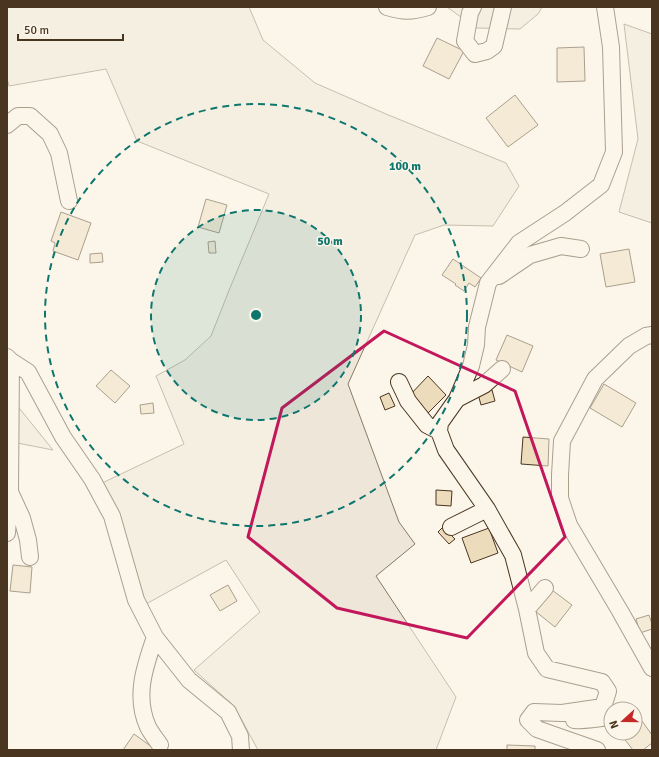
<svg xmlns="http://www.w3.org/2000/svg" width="659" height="757" viewBox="0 0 659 757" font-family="Signika,sans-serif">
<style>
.green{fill:#ede6d9;stroke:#887966}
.building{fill:#ecdcbc;stroke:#4a3520}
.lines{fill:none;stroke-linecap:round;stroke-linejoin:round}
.minor-casing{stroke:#4a3520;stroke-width:18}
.minor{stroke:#fbf6e9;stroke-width:16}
.marked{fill:none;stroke:#c2185b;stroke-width:3;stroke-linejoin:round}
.ring{fill:none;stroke:#0f766e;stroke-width:2;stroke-dasharray:7 5}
.centre{fill:#0f766e;stroke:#fbf6e9;stroke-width:2}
.ring-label{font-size:12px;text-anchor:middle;font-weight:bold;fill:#0f766e;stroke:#fbf6e9;stroke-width:3;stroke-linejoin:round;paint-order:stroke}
</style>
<rect width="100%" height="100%" fill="#fbf6e9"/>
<path class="green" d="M7,7H249L263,40L315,83L386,114L506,163L519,186L493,226L444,225L415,235L348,384L399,522L415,544L376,576L456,697L436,750H258L234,706L194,670L260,612L226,560L146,604L117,510L100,484L184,444L156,376L185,360L211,336L230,288L269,194L137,141L106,69L9,86L7,78Z
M447,7H542L538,14L520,29L476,28Z
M624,24L652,34V223L619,212L638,139Z
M7,393L53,450L7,441Z"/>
<path class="building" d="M437,38L464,51L449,79L423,66Z
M584,47L585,81L557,82V48Z
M515,95L538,125L508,147L486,118Z
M206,199L227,205L219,233L198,227Z
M61,212L91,223L78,260L53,251L55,243L51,241Z
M215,241L216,253H209L208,242Z
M629,249L635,282L606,287L600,254Z
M102,253L103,262L90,263V254Z
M453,259L481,278L475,287L469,283L464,291L455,285L456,284L442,275Z
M507,335L533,346L522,372L496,360Z
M111,370L130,386L115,403L96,386Z
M428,376L446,395L427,414L409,396Z
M604,384L636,403L622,427L590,408Z
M492,390L495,401L481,405L478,394Z
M389,393L395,406L385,410L380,397Z
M153,403L154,413L141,414L140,405Z
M523,437L549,439L548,466L521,464Z
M436,490L452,491L451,506L436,505Z
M443,527L455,539L449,544L438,532Z
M489,528L498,553L471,563L462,538Z
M13,565L32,567L30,593L10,591Z
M228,585L237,601L220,611L210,595Z
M552,590L572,605L555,627L535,611Z
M649,615L652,624V629L640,633L636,619Z
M642,721L652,735V743L643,750H633L622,736L627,733H635V727Z
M134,734L156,750H123Z
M507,745L535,746V750H507Z"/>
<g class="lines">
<defs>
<path id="minor" d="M387,7C403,12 412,12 428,7
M473,7L470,13L465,41L475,54L487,51L494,46L503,7
M7,125L18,116H30L50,134L59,153L69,201
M499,276L530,255L561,246L581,249
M652,335L646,336L629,346L595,379L562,441L560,475V498L569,525L620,611L652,668
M7,357L11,361L28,372L63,437L92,479L112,516L136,600L155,637L189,680L228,712L240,736L241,750
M399,382L408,401L427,425L439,431
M457,399L484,385L502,369
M11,494L22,518L28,540L30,557
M451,527L487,509
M7,533L10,491L11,361
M527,609L545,588
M155,637C145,666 134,696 148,727C151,733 156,739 160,745
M574,720C586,721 597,719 608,717L611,720
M597,750L537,729L528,720L534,712L562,713L603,707L608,691L602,682L547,669L536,653L527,609L513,555L487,509L446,450L439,431L440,423L457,399L471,366L476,345L477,327L488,283L519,243L565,213L601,185L614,152L611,47L605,7"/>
</defs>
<use href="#minor" class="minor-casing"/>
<use href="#minor" class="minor"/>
</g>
<path d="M0 0H659V757H0ZM384,331L515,391L565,537L467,638L337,608L248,537L282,408Z" fill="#fbf6e9" fill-opacity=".55" fill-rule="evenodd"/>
<path class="marked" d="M384,331L515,391L565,537L467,638L337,608L248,537L282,408Z"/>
<circle cx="256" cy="315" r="105" fill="#0f766e" fill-opacity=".12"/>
<g class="ring">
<circle cx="256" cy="315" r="105"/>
<circle cx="256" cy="315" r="211"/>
</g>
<circle cx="256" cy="315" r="6" class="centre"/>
<g class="ring-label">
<text x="405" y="170">100 m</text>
<text x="330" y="245">50 m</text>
</g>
<rect width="659" height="757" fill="none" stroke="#4a3520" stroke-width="16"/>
<g transform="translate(623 721) rotate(249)"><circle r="19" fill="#fbf6e9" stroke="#b4a999"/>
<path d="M0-3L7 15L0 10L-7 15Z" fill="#c62828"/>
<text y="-6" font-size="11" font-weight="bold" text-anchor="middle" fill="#4a3520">N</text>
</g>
<path d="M18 34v6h105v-6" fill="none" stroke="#4a3520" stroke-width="2"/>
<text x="24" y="34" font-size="12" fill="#4a3520" stroke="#fbf6e9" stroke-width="3" paint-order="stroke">50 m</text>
</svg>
